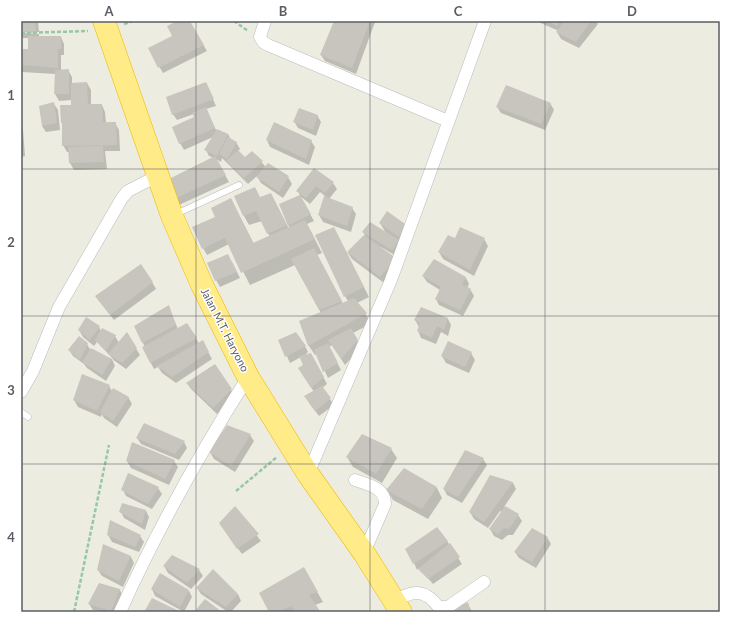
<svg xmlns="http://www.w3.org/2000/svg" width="741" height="633" viewBox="0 0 741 633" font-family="Lato,sans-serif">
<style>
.shadow{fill:#0003}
.building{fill:#c8c5be}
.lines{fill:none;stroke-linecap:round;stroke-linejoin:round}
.lane-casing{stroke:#b9bbc1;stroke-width:7}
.street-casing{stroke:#b9bbc1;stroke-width:13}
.highway-casing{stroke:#eeb900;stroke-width:23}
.path{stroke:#96c7a8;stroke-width:2.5;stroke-dasharray:4 2;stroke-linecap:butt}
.lane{stroke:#fff;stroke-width:6}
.street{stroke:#fff;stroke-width:12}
.highway{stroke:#ffeb87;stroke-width:22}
.grid{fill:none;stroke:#5a5d63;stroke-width:1;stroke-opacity:0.55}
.labels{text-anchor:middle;stroke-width:3;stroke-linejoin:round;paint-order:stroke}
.street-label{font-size:11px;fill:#5a5d63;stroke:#fff}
.neatline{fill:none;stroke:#5a5d63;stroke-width:1.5}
.grid-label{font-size:13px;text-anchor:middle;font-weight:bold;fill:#5a5d63}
</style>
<rect width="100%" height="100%" fill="#edece1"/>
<path class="shadow" d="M21,21H38L39,32L21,31Z
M180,21H189L207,51L163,73L149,49L173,36Z
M335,21L375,22L356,74L325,61L321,55Z
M536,21H596L598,24L579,48L561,39L557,32L559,31Z
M21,33L39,34V37H61L64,44V55H61V71L68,70L72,77V84L87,83L91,90V105H102L105,112L106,123H115L119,130L120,151H105L107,169L74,170L70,163V152H67L63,145V125L62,122L72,106V100L59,101L55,94L56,74L21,72V49L29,50V38H21Z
M206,83L216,106L206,109L216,130L228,134L231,140L236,142L240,149L238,151L245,158L252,152L266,167L288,177L292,184L283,198L261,183L257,176L248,184L222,158L221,162L216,159L229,182L179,205L175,199L214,158L209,156L206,150L213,137L184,150L180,143L195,118L194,114L177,120L173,114Z
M21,103L25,156L21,157Z
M550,103L554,110L545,130L501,113L497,107Z
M54,104L58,110L60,130L46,132L42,126Z
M317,115L321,122L316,136L298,128L294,121Z
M267,140L311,141L315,147L309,165L270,147Z
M314,170L333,183L337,189L329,199L352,208L356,214L351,232L323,222L319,215L325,196L320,192L310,204L300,196L314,221L307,224L322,253L317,255L343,304L348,301L345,296L339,238L369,297L357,303L372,323L353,333L361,347L345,365L332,345L329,347L341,370L328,378L317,354L315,355L309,346L301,321L321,313L295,265L250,285L229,244L207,255L203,248L215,218L231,199L254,244L270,237L262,221L249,225L244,216L260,198L276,204L289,229H290L280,205L300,196L298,191Z
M380,223L405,224L408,231L402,243L397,240L402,247L396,256L381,247L380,248L395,259L384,283L352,259L348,253L365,235L363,232L386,233Z
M484,239L488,246L474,276L443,259L439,252Z
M434,260L466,278L469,284L467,288L470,289L474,296L463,316L439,305L436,299L440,290L427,282L423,276Z
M232,262L240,278L220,287L216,280Z
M152,282L156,289L114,320L96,297Z
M168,306L178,329L196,338L199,344L206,348L212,359L176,383L162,373L158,367L154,369L143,348L145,347L135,327Z
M448,319L451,325L448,336L441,332L436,344L421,338L418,331L419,327L415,320Z
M99,327L101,331L115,336L119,343L127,334L140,355L126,369L112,359L114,360L97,342L94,346L83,337L79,330Z
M280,341L305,346L308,352L305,355L314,360L327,384L322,388L334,405L319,416L309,403L314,392L300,369L305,366L301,357L290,363Z
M87,344L91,351L112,359L115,366L106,381L87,368L84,364L73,356L69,350Z
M471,353L475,360L469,373L446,363L442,356Z
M187,383L231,390L235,396L217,414L191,389Z
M109,386L112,391L128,397L132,404L117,427L104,418L102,414L101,417L78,407L74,400Z
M250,435L254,441L235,472L214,459L210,452Z
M137,438L184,442L187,448L179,460L141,444Z
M391,449L397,458L382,483L353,467L347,457Z
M483,459L487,465L462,503L447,495L444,489Z
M127,461H174L178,467L169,485L131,468Z
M404,469L437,488L442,498L428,519L393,500L387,490Z
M129,474L158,488L162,494L152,509L126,496L123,490Z
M490,476L513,483L516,489L504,507L518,515L522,521L513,535H508L502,540L494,536L490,529L502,512L500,511L488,528L474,519L470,512Z
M235,507L261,541L242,554L220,524Z
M146,511L149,517L145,530L124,518L121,512Z
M108,535L140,536L144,542L139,552L112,542Z
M547,537L551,544L536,568L519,558L515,552Z
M447,541L462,564L433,584L419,568L417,570L414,563Z
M103,546L131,557L134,563L123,587L102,576L98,570Z
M172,556L199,570L203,576L191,589L168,573L164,566Z
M304,569L323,602L315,605L320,612H270Z
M160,574L189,591L192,597L184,612L155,596L152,589Z
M99,584L120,590L123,597L117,612L93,610L89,604Z
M197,588L238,594L241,601L231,612H228L201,594Z
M468,604L472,612H448Z"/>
<path class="building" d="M21,21H35L36,33L21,32Z
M177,21H190L204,45L158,68L148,48L172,36L167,26Z
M334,21H370L352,68L320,55Z
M546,21H560L557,26Z
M564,21H591L576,42L556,32Z
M28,36H61V49H58V68L21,65V49H28Z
M69,69V94H54L55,70Z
M87,82L88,104H102L103,122L61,123L60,105H71V83Z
M206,82L214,99L172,115L166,97Z
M506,85L551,103L541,124L496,107Z
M54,102L57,123L42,126L39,106Z
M206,107L215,128L179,144L172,127L194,117L192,113Z
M299,108L318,115L313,130L293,122Z
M116,122L117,145L62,146V123Z
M274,122L312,140L306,159L266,140Z
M217,129L228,134L217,156L204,150Z
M228,137L237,142L227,159L219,154Z
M103,146L104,162L69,163L68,147Z
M238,150L245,157L252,151L263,161L244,178L226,161Z
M215,156L226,175L174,199L167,180Z
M268,163L289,176L279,192L256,177Z
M314,168L334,182L325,193L316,186L306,198L296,191Z
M255,187L260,197L271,193L287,225L267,234L256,211L243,216L234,196Z
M300,195L311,214L288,226L279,204Z
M324,196L353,207L347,226L318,215Z
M231,198L253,243L305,220L315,239L241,273L225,238L202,249L192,227L215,217L211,208Z
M387,211L405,224L399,237L379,223Z
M370,222L399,240L392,250L362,232Z
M334,227L364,287L344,297L315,235Z
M460,227L485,238L470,270L438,252L448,235L455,238Z
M364,235L396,258L380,277L347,252Z
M314,248L342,301L319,310L291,259Z
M228,254L237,272L215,281L207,263Z
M434,259L466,277L462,284L471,289L460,310L435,299L441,287L422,276Z
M141,264L153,282L110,315L95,296Z
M354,298L367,313L308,346L299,321Z
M169,305L176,325L142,343L134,326Z
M421,307L448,318L444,330L437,326L432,338L417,331L420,323L414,320Z
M86,317L100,326L90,340L78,330Z
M187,323L197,338L150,363L142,347Z
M102,328L116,335L106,351L95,340Z
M351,328L358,340L341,359L328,340Z
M127,332L137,348L122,363L108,354Z
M296,332L306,346L285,357L278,340Z
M79,336L88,343L80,360L68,350Z
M203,340L209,352L172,377L157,366Z
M448,341L472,352L465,367L441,356Z
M328,343L338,363L323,372L314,350Z
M91,348L112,359L102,375L82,362Z
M311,353L324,377L311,388L298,368L303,365L299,356Z
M215,364L232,389L213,408L186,383Z
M82,374L110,385L97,411L73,400Z
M322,386L331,398L315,411L304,396Z
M113,388L129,397L113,421L100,412Z
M144,423L185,441L175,454L136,438Z
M227,425L251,434L231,466L209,452Z
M362,434L392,448L376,474L346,457Z
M132,442L175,460L165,479L126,461Z
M465,450L484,458L458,497L443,489Z
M404,468L437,487L422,509L386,490Z
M128,473L159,487L148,504L121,490Z
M490,475L513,482L484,522L469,512Z
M122,503L146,510L142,524L119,512Z
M235,506L259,534L237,549L219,523Z
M505,506L519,514L509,529L504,528L498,534L489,529Z
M110,520L141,535L135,547L107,535Z
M437,527L448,541L413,564L405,549Z
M532,528L548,537L532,562L514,552Z
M450,543L460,557L428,579L418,569Z
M103,544L131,556L119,581L97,570Z
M172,555L200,569L187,583L163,566Z
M304,567L318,592L309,595L320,611L295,612L292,606L276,612H269L259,593Z
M213,569L238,594L226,607L196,588Z
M160,573L189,590L180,607L151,589Z
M99,583L120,589L111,611L88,604Z
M152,598L181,612H144Z
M205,599L222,612H194Z
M468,602L470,612H444Z"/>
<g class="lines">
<defs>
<path id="lane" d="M176,214L239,185
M21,412L28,417"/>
<path id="street" d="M265,21L260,37L263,42L268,45L448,121
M21,392L33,371L59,307L122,198L128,191L159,175
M308,474L391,280L485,21
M355,480C368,485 385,487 385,504L364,553
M393,601C404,596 415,589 427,596C432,598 435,604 439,607H448L484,582
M120,612C157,530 200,453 248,377"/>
<path id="highway" d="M104,21L172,216L202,285L248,377L308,474L364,553L401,612"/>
</defs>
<use href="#lane" class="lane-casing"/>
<use href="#street" class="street-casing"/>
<use href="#highway" class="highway-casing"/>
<path class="path" d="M234,21L248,31
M124,24L133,21
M21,33L88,31
M236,491L277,457
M74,612L109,445"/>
<use href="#lane" class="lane"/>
<use href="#street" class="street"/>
<use href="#highway" class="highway"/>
</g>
<path class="grid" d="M196,21V612M370,21V612M545,21V612M21,169H720M21,316H720M21,464H720"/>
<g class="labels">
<g class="street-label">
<text transform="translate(225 330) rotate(63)" y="4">Jalan M.T. Haryono</text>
</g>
</g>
<rect width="741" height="633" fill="none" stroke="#ffffff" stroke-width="44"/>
<rect x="22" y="22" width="697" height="589" class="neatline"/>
<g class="grid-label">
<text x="109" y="16">A</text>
<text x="283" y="16">B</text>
<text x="458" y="16">C</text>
<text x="632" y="16">D</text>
<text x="11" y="100">1</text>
<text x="11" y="247">2</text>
<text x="11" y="395">3</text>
<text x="11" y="542">4</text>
</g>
</svg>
